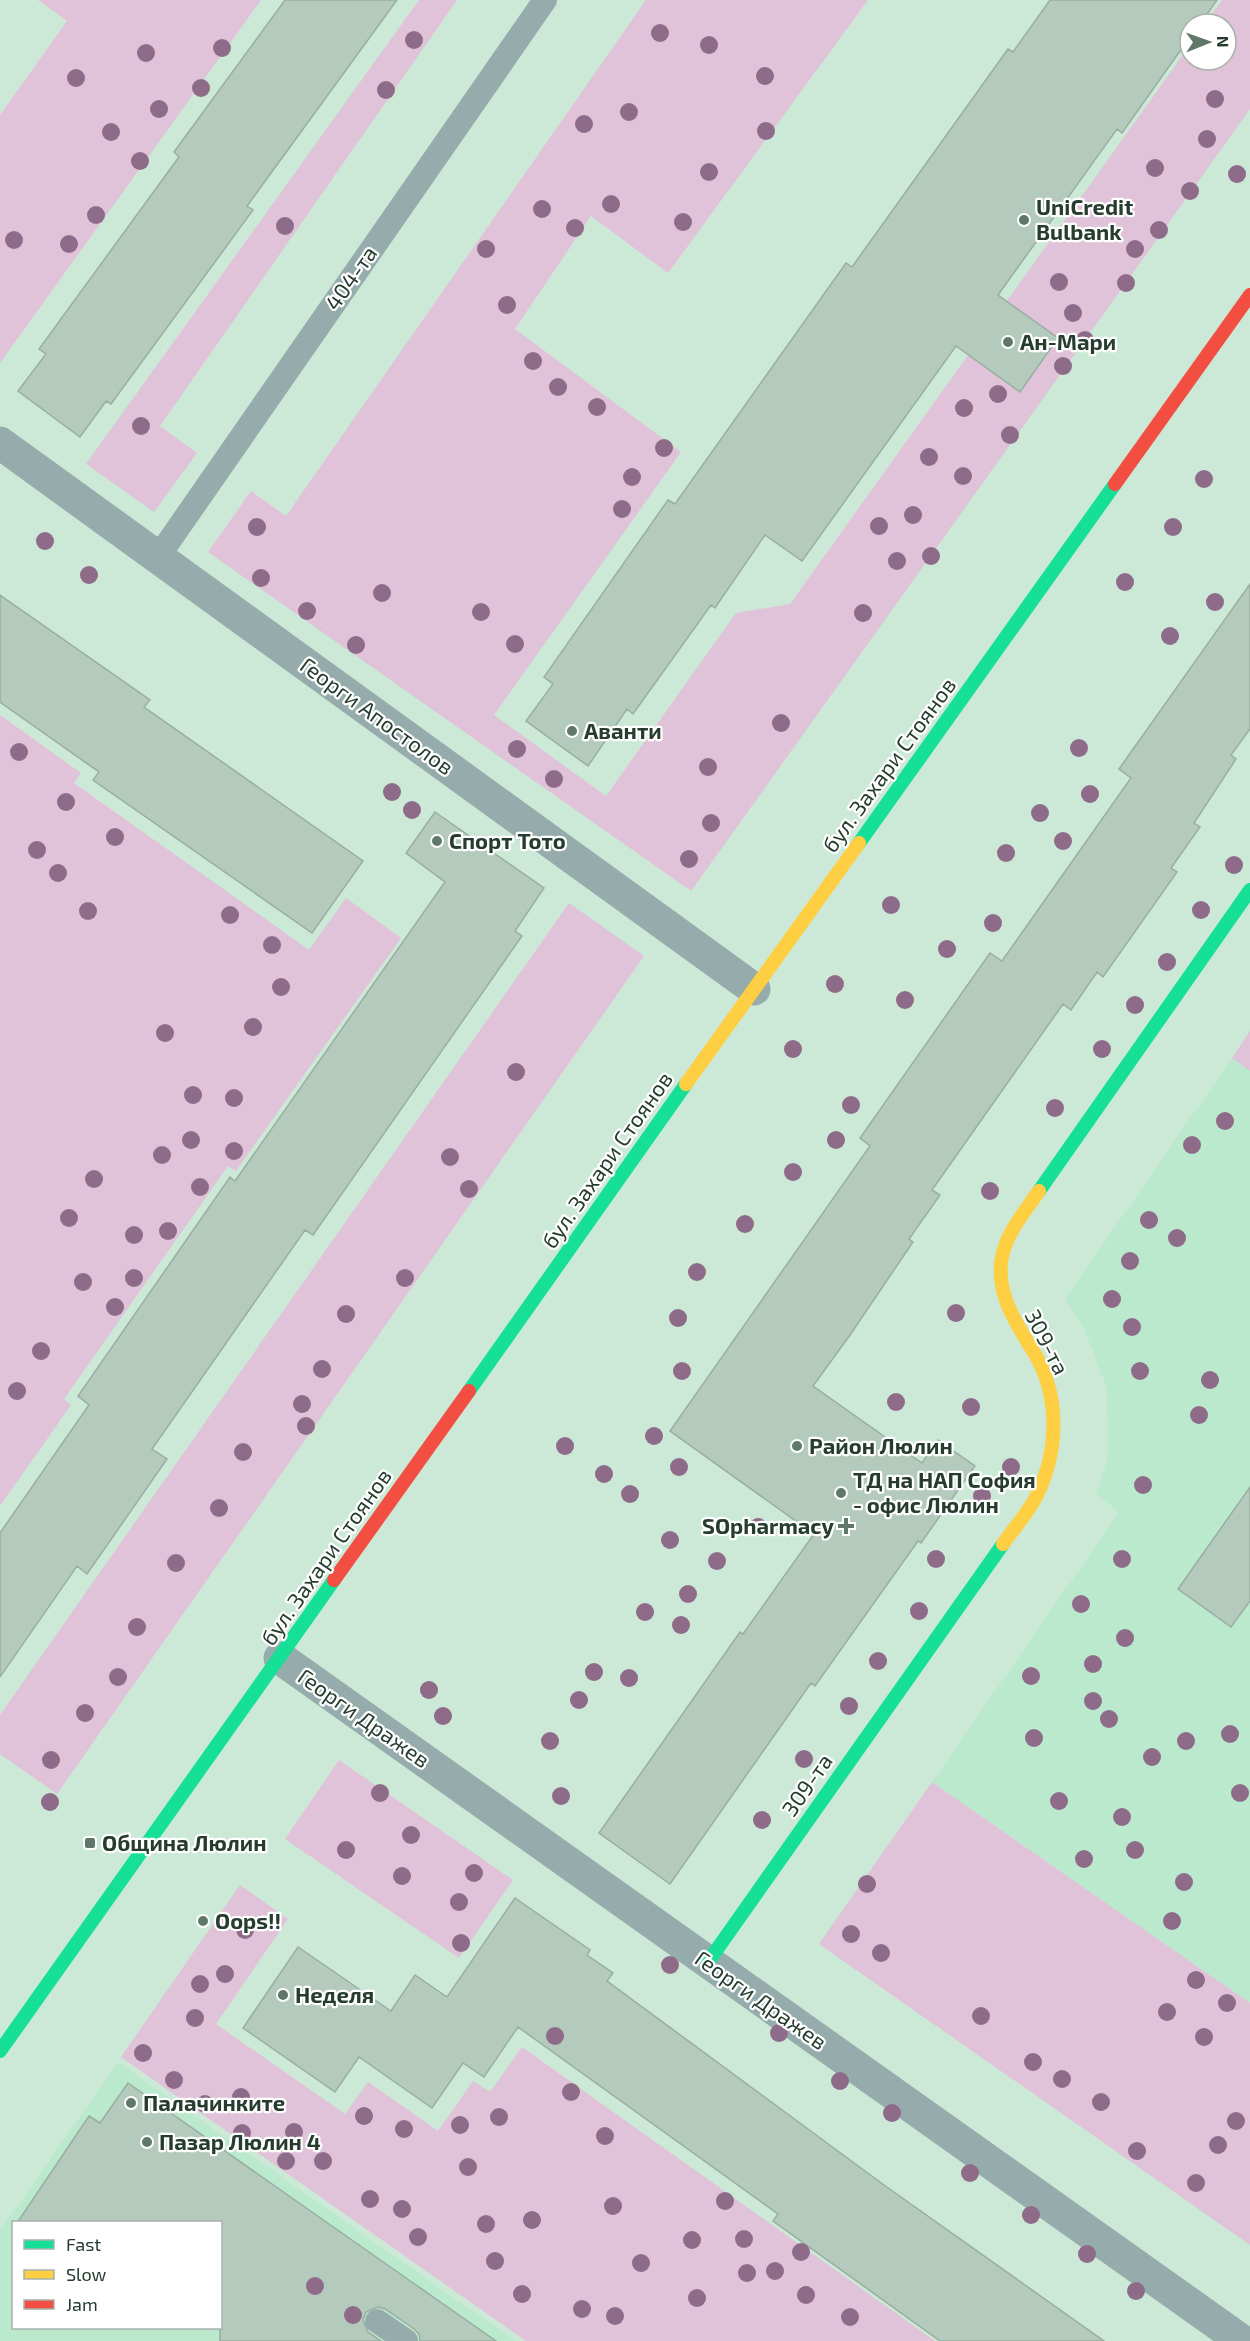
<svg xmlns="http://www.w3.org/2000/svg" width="1250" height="2341" viewBox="0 0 1250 2341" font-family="'Exo 2',sans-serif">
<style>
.built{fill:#bbe9ce;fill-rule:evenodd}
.green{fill:#e0c3d8}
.building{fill:#b4cabd;stroke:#98aea1;stroke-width:1.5}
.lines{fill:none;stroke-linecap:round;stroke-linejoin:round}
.lane{stroke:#96acac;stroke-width:24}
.street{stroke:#96acac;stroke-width:33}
.fast{stroke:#16e098;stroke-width:14}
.slow{stroke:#ffcf43;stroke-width:14}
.jam{stroke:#f24e42;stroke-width:14}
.tree{fill:#8e6c89}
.poi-dot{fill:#60786a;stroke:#fff;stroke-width:2}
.labels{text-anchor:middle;stroke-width:4.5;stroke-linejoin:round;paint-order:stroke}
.poi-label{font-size:22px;font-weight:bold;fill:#263c2f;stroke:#fff;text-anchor:start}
.street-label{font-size:22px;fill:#263c2f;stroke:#fff}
</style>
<rect width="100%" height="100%" fill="#cce8d7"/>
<path class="built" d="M1232,1058L1250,1071V2003L932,1782L1119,1512L1096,1494L1108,1458L1107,1389L1084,1328L1065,1299Z
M118,2062L515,2341H0V2231ZM14,2222H220V2328H14Z"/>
<path class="green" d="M38,0H261L0,363V115L67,21Z
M419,0H457L160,426L197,453L154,512L86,464Z
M646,0H868L668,273L591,216L515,329L681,452L494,715L606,796L736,613L790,604L1190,45V60H1226V24H1205L1222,0H1250V109L691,891L208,552L251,491L286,516Z
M0,715L81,773L74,783L309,950L346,898L401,938L236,1171L228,1166L64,1399L71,1405L0,1506Z
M569,903L644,956L57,1794L0,1754V1715Z
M1250,1031V1071L1232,1058Z
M339,1760L513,1880L459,1958L285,1839Z
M932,1782L1250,2003V2245L819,1944Z
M240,1885L288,1919L216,2024L345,2114L368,2082L438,2131L473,2081L490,2092L522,2047L935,2341H526L121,2057Z"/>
<path class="building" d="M285,0H397L247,206L253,210L111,404L106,401L80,437L18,391L46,354L39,349L179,157L174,152Z
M1050,0H1217L1200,24H1190V37L1122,133L1117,129L998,295L1058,338L1020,392L956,346L802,561L765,535L715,608L711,605L633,714L627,709L588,766L526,721L553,684L544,677L668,500L675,504L846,263L852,267L1008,49L1013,52Z
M1250,584V729L1231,755L1236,759L1194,823L1200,827L1171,868L1177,872L1103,977L1097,972L1071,1010L1063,1004L932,1190L940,1195L909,1239L913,1242L850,1335L813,1386L922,1463L938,1440L975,1466L921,1543L918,1541L815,1686L811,1683L670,1884L599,1833L740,1632L743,1634L814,1534L670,1431L870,1146L860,1138L990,953L1002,961L1131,778L1119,769Z
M0,595L150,700L144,707L363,861L312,933L93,780L99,772L0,702Z
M435,812L544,888L515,931L522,936L313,1235L305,1230L152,1449L167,1459L87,1574L77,1566L0,1677V1533L89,1405L78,1396L230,1177L235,1181L445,882L406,853Z
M1250,1487V1601L1231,1627L1178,1589Z
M515,1898L590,1950L587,1955L613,1973L607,1981L884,2185L1104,2341H940L773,2221L778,2214L518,2027L484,2077L463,2063L432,2108L359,2057L335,2092L243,2028L298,1947L391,2011L415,1975L447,1997Z
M128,2083L416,2285L496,2341H420L419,2334L414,2329L385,2309L378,2307L366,2312L363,2320L368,2332L381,2341H220V2223H17L89,2116L100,2123Z"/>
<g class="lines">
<path class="lane" d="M158,557L545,0
M377,2321L406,2341"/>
<path class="street" d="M0,443L754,989
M280,1658L1242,2341"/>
<path class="fast" d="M859,843L1115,484
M1039,1191L1250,890
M469,1391L686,1084
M708,1962L1003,1544
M0,2051L334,1580"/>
<path class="slow" d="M686,1084L859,843
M1003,1544C1014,1528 1029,1512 1037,1495C1059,1450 1060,1394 1033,1351C1016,1323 998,1297 1001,1263C1004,1235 1024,1213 1039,1191"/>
<path class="jam" d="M1115,484L1250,295
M334,1580L469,1391"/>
</g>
<g class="tree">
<circle cx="660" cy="33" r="9"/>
<circle cx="414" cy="40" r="9"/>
<circle cx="709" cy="45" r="9"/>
<circle cx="222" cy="48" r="9"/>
<circle cx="146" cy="53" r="9"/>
<circle cx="765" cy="76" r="9"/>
<circle cx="76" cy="78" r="9"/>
<circle cx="201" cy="88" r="9"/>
<circle cx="386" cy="90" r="9"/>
<circle cx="1215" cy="99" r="9"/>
<circle cx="159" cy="109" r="9"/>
<circle cx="629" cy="112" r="9"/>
<circle cx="584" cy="124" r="9"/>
<circle cx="766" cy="131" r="9"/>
<circle cx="111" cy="132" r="9"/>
<circle cx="1207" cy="139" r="9"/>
<circle cx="140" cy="161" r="9"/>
<circle cx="1155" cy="168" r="9"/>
<circle cx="709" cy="172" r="9"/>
<circle cx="1237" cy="174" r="9"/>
<circle cx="1190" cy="191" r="9"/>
<circle cx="611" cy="204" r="9"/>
<circle cx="542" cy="209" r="9"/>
<circle cx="96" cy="215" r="9"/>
<circle cx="683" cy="222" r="9"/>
<circle cx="285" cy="226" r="9"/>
<circle cx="575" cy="228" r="9"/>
<circle cx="1159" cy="230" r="9"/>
<circle cx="14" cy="240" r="9"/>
<circle cx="69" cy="244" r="9"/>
<circle cx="486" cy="249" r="9"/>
<circle cx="1135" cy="249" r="9"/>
<circle cx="1059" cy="282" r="9"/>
<circle cx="1126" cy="283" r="9"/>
<circle cx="507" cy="305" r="9"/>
<circle cx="1073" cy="313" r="9"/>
<circle cx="1085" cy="340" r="9"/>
<circle cx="533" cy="361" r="9"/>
<circle cx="1063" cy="366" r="9"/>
<circle cx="558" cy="387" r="9"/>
<circle cx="998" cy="394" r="9"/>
<circle cx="597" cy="407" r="9"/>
<circle cx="964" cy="408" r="9"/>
<circle cx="141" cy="426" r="9"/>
<circle cx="1010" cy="435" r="9"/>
<circle cx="664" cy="448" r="9"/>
<circle cx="929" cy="457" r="9"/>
<circle cx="963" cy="476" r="9"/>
<circle cx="632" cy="477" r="9"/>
<circle cx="1204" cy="479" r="9"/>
<circle cx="622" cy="509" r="9"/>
<circle cx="913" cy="515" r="9"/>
<circle cx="879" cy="526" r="9"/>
<circle cx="257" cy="527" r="9"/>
<circle cx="1173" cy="527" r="9"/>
<circle cx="45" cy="541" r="9"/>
<circle cx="931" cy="556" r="9"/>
<circle cx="897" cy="561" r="9"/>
<circle cx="89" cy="575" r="9"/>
<circle cx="261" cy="578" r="9"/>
<circle cx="1125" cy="582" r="9"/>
<circle cx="382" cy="593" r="9"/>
<circle cx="1215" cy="602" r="9"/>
<circle cx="307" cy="611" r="9"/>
<circle cx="481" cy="612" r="9"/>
<circle cx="863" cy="613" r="9"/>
<circle cx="1170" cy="636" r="9"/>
<circle cx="515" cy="644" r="9"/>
<circle cx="356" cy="645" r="9"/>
<circle cx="781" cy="723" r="9"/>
<circle cx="1079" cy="748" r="9"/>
<circle cx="517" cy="749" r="9"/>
<circle cx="19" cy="752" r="9"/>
<circle cx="708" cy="767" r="9"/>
<circle cx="554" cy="779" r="9"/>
<circle cx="392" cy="792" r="9"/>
<circle cx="1090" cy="794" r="9"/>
<circle cx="66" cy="802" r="9"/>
<circle cx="412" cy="810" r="9"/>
<circle cx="1040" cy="813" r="9"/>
<circle cx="711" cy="823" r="9"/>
<circle cx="115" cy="837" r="9"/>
<circle cx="1063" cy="841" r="9"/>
<circle cx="37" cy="850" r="9"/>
<circle cx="1006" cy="853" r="9"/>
<circle cx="689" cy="859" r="9"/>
<circle cx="1234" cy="865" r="9"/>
<circle cx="58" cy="873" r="9"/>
<circle cx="891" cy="905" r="9"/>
<circle cx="1201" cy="910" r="9"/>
<circle cx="88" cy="911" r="9"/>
<circle cx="230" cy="915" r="9"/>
<circle cx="993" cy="923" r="9"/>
<circle cx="272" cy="945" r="9"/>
<circle cx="947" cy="949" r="9"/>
<circle cx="1167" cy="962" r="9"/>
<circle cx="835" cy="984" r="9"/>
<circle cx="281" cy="987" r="9"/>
<circle cx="905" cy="1000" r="9"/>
<circle cx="1135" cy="1005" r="9"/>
<circle cx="253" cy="1027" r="9"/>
<circle cx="165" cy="1033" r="9"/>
<circle cx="793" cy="1049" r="9"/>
<circle cx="1102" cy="1049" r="9"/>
<circle cx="516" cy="1072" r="9"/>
<circle cx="193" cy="1095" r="9"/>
<circle cx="234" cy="1098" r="9"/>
<circle cx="851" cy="1105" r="9"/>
<circle cx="1055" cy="1108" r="9"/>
<circle cx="1225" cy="1121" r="9"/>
<circle cx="191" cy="1140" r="9"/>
<circle cx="836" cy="1140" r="9"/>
<circle cx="1192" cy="1145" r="9"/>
<circle cx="234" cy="1151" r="9"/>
<circle cx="162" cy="1155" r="9"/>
<circle cx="450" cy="1157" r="9"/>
<circle cx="793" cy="1172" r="9"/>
<circle cx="94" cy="1179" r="9"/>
<circle cx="200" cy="1187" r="9"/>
<circle cx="469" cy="1189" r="9"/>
<circle cx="990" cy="1191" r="9"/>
<circle cx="69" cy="1218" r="9"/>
<circle cx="1149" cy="1220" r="9"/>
<circle cx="745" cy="1224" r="9"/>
<circle cx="168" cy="1231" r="9"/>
<circle cx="134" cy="1235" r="9"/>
<circle cx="1177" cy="1238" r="9"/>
<circle cx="1130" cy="1261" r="9"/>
<circle cx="697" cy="1272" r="9"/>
<circle cx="134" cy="1278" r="9"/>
<circle cx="405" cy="1278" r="9"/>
<circle cx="83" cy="1282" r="9"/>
<circle cx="1112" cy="1299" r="9"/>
<circle cx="115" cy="1307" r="9"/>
<circle cx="956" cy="1313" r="9"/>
<circle cx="346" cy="1314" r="9"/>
<circle cx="678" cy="1318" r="9"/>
<circle cx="1132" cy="1327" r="9"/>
<circle cx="41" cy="1351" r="9"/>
<circle cx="322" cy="1369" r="9"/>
<circle cx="682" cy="1371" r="9"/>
<circle cx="1140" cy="1371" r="9"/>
<circle cx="1210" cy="1380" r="9"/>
<circle cx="17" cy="1391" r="9"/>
<circle cx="896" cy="1402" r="9"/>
<circle cx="302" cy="1404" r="9"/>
<circle cx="971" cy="1407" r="9"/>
<circle cx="1199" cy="1415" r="9"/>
<circle cx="306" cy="1426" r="9"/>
<circle cx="654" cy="1436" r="9"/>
<circle cx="565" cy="1446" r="9"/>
<circle cx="243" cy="1452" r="9"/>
<circle cx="679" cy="1467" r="9"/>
<circle cx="1011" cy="1467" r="9"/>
<circle cx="604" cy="1474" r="9"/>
<circle cx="1143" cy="1485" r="9"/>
<circle cx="630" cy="1494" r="9"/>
<circle cx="982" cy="1496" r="9"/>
<circle cx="219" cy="1508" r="9"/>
<circle cx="758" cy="1527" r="9"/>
<circle cx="670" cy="1540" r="9"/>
<circle cx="936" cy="1559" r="9"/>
<circle cx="1122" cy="1559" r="9"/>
<circle cx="717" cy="1561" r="9"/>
<circle cx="176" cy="1563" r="9"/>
<circle cx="688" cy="1594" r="9"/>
<circle cx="1081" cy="1604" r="9"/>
<circle cx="919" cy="1611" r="9"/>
<circle cx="645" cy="1612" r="9"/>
<circle cx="681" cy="1625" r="9"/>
<circle cx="137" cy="1627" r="9"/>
<circle cx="1125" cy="1638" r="9"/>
<circle cx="878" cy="1661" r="9"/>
<circle cx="1093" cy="1664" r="9"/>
<circle cx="594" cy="1672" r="9"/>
<circle cx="1031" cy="1676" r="9"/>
<circle cx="118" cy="1677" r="9"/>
<circle cx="629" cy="1678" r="9"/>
<circle cx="429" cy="1690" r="9"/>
<circle cx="579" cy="1700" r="9"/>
<circle cx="1093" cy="1701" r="9"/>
<circle cx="849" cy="1706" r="9"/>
<circle cx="85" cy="1713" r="9"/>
<circle cx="443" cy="1716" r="9"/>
<circle cx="1109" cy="1719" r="9"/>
<circle cx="1230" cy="1734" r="9"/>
<circle cx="1034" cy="1738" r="9"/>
<circle cx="550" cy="1741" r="9"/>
<circle cx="1186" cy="1741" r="9"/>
<circle cx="1152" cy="1757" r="9"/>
<circle cx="804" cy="1759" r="9"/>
<circle cx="51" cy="1760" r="9"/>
<circle cx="380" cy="1793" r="9"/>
<circle cx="1240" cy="1793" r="9"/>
<circle cx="561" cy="1796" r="9"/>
<circle cx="1059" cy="1801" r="9"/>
<circle cx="50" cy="1802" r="9"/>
<circle cx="1122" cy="1817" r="9"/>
<circle cx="762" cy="1820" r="9"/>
<circle cx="411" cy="1835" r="9"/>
<circle cx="346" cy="1850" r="9"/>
<circle cx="1135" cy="1850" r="9"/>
<circle cx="1084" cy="1859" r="9"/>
<circle cx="474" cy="1873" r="9"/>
<circle cx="402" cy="1876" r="9"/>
<circle cx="1184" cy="1882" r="9"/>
<circle cx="867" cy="1884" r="9"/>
<circle cx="459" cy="1902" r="9"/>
<circle cx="1172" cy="1921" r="9"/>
<circle cx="245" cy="1930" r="9"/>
<circle cx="851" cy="1934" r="9"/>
<circle cx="461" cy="1943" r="9"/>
<circle cx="881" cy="1953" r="9"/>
<circle cx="670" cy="1965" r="9"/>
<circle cx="225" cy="1974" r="9"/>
<circle cx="1196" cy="1980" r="9"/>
<circle cx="200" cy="1984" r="9"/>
<circle cx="1227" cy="2003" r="9"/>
<circle cx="1167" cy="2012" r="9"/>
<circle cx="981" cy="2016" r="9"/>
<circle cx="195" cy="2018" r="9"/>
<circle cx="779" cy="2033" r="9"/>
<circle cx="555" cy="2036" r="9"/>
<circle cx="1204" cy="2037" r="9"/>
<circle cx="143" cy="2053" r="9"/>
<circle cx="1033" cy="2062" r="9"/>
<circle cx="1062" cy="2079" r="9"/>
<circle cx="174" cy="2080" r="9"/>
<circle cx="840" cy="2081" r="9"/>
<circle cx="571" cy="2092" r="9"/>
<circle cx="241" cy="2097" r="9"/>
<circle cx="1101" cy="2102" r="9"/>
<circle cx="205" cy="2104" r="9"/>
<circle cx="892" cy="2113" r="9"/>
<circle cx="364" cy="2116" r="9"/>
<circle cx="499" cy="2117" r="9"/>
<circle cx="1236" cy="2121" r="9"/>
<circle cx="460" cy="2125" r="9"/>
<circle cx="404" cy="2129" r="9"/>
<circle cx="294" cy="2132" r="9"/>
<circle cx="242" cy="2133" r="9"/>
<circle cx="605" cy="2136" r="9"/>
<circle cx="1218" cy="2145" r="9"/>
<circle cx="1137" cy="2151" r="9"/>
<circle cx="286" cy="2161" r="9"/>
<circle cx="323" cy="2161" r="9"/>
<circle cx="468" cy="2167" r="9"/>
<circle cx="970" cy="2173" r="9"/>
<circle cx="1196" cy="2183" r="9"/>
<circle cx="370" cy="2199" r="9"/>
<circle cx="725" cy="2201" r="9"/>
<circle cx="613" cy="2206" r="9"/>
<circle cx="402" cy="2209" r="9"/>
<circle cx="1031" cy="2215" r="9"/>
<circle cx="532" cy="2220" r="9"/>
<circle cx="486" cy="2224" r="9"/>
<circle cx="418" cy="2237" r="9"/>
<circle cx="744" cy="2239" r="9"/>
<circle cx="692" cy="2240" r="9"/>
<circle cx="801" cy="2252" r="9"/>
<circle cx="1087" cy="2254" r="9"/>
<circle cx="495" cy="2261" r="9"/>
<circle cx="641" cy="2263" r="9"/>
<circle cx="775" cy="2271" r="9"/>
<circle cx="747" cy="2273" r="9"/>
<circle cx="315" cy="2286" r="9"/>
<circle cx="1136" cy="2291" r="9"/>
<circle cx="522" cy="2294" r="9"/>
<circle cx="806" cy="2295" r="9"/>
<circle cx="697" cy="2298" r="9"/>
<circle cx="582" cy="2309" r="9"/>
<circle cx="353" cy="2315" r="9"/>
<circle cx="615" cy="2316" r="9"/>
<circle cx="850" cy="2317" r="9"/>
</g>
<g class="poi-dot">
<circle cx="1024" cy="220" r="6"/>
<circle cx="1008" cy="342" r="6"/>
<circle cx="572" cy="731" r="6"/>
<circle cx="437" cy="841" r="6"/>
<circle cx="797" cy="1446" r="6"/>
<circle cx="841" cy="1493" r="6"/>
<path d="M843 1517h6v6h6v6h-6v6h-6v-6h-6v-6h6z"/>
<rect x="84" y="1837" width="12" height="12" rx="3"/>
<circle cx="203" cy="1921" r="6"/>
<circle cx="283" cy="1995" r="6"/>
<circle cx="131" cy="2103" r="6"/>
<circle cx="147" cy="2142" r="6"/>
</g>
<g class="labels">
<g class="poi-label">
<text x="1036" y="215">UniCredit<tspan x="1036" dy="25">Bulbank</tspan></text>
<text x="1020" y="350">Ан-Мари</text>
<text x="584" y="739">Аванти</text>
<text x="449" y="849">Спорт Тото</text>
<text x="809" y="1454">Район Люлин</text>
<text x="853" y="1488">ТД на НАП София<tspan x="853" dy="25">- офис Люлин</tspan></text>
<text x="834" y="1534" text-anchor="end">SOpharmacy</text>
<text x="102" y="1851">Община Люлин</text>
<text x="215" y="1929">Oops!!</text>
<text x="295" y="2003">Неделя</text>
<text x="143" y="2111">Палачинките</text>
<text x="159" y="2150">Пазар Люлин 4</text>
</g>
<g class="street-label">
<text transform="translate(351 278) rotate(-55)" y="8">404-та</text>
<text transform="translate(377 716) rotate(36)" y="8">Георги Апостолов</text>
<text transform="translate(889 765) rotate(-54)" y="8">бул. Захари Стоянов</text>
<text transform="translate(607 1160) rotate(-55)" y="8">бул. Захари Стоянов</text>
<text transform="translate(1047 1342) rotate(63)" y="8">309-та</text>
<text transform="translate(326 1557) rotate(-55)" y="8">бул. Захари Стоянов</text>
<text transform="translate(364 1718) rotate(35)" y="8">Георги Дражев</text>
<text transform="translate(807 1785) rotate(-55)" y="8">309-та</text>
<text transform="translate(761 2000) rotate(35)" y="8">Георги Дражев</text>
</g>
</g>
<rect x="12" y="2221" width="210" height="108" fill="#ffffff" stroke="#a8b1ac" stroke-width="1.5"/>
<rect x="24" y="2240" width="30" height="9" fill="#16e098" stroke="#a8b1ac" stroke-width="1.5"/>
<text x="66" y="2251" font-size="18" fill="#263c2f">Fast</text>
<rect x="24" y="2270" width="30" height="9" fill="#ffcf43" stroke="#a8b1ac" stroke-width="1.5"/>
<text x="66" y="2281" font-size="18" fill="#263c2f">Slow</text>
<rect x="24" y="2300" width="30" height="9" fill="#f24e42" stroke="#a8b1ac" stroke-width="1.5"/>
<text x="66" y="2311" font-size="18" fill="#263c2f">Jam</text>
<g transform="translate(1208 42) rotate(89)"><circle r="28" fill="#ffffff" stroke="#a8b1ac" stroke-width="1.5"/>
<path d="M0-4.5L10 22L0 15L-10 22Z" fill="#60786a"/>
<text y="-9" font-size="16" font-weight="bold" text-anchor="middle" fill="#263c2f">N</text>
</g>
</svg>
